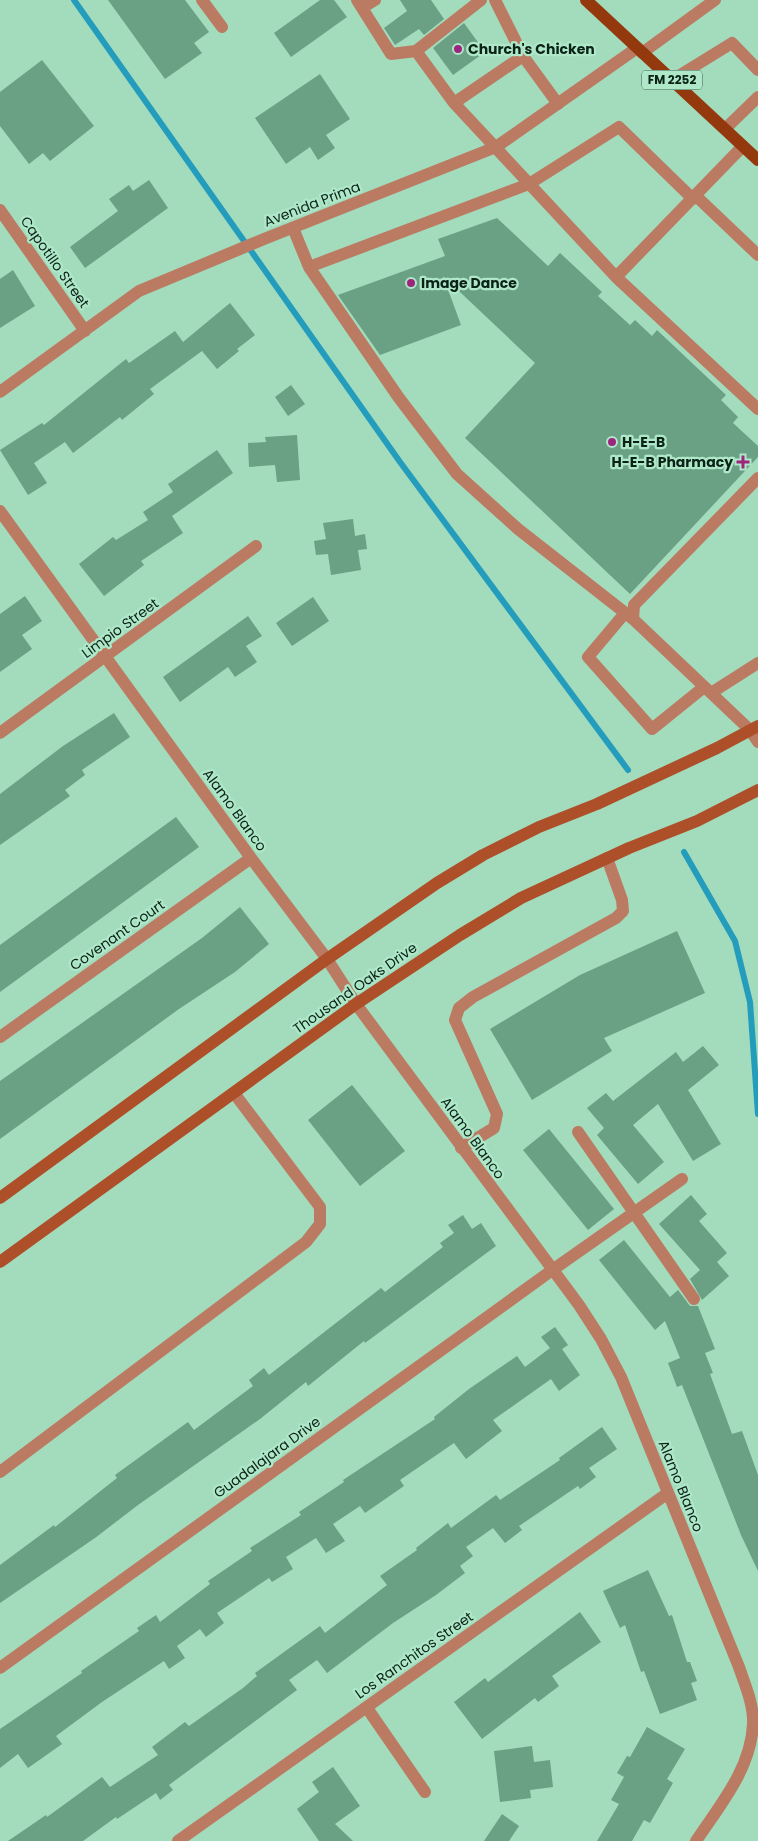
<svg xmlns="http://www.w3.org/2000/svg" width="758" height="1841" viewBox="0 0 758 1841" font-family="Poppins,sans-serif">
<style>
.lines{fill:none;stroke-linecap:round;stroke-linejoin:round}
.stream{stroke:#249cbc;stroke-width:6}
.building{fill:#6aa084}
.lane{stroke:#bb7b63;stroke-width:12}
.street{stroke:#bb7b63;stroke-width:12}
.secondary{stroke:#ad4f29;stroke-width:12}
.primary{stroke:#94380e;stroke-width:12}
.poi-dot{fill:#9e257e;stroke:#afe8c9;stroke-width:2}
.labels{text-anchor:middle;stroke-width:4.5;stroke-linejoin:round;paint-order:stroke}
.shield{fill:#afe8c9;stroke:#3c5d4c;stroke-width:1}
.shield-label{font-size:12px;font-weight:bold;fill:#0b2217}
.poi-label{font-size:14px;font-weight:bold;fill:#0b2217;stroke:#afe8c9;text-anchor:start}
.street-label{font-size:14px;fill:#0b2217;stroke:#afe8c9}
</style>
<rect width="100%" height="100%" fill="#a3dbbd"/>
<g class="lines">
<path class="stream" d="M74,0L400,462L628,770
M684,852L735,941L750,1002L758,1114"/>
</g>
<path class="building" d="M108,0H185L209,32L194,43L202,53L165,79Z
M320,0H334L347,17L291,57L274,33Z
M400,0H431L444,19L424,35L419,29L395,45L384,28L407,11Z
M464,23L485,52L453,75L433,48Z
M42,60L94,126L50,161L43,153L29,164L0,126V92Z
M320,74L350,119L326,135L335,148L318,160L310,147L286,164L255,118Z
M149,180L168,208L85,268L70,247L118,211L109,199L129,185L133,191Z
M497,218L548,266L560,253L602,292L598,296L630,325L635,320L652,336L657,330L726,395L721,400L738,417L733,423L758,446V457L630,594L465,438L535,363L443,276L461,325L380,355L338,295L445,256L438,239Z
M13,270L35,306L0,328V279Z
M230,303L255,335L237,349L239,351L217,369L202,351L150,389L154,394L122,420L120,417L73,453L65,442L34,463L47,483L28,495L0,450L42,423L44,425L126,359L129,363L175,331L183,342Z
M291,385L305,404L288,416L275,397Z
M297,435L300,480L277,482L275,465L249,467L248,443L266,442L265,437Z
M217,450L233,473L172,516L183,533L141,561L144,565L104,596L79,564L113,537L116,540L148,520L143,512L173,492L168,484Z
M353,519L355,536L365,534L367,549L358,550L361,570L331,575L328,554L316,555L314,541L326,539L323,523Z
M25,596L42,621L22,635L32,649L0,672V614Z
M313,597L329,621L292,646L276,623Z
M248,616L262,636L246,646L257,662L235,677L228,667L180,702L163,677Z
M114,713L130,737L82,770L85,775L65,790L70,796L0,845V794L63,746Z
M176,817L199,847L0,992V945Z
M240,907L269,944L235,972L179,1009L0,1139V1081L202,938Z
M677,931L705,993L604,1038L612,1051L532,1100L490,1029L580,975Z
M703,1046L719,1065L688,1090L721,1144L693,1161L658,1104L633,1125L664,1162L638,1184L597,1135L604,1128L587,1108L606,1093L613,1101L676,1052L683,1062Z
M352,1085L405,1151L360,1186L308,1120Z
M549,1129L614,1209L588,1230L523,1150Z
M691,1195L707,1214L699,1221L727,1253L717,1262L729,1276L702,1300L690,1279L700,1270L659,1224Z
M463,1215L472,1229L481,1223L496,1246L365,1343L364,1341L308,1386L306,1382L260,1419L138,1505L95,1538L0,1603V1565L54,1525L55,1527L117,1478L115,1475L188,1422L194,1430L253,1386L249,1380L264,1368L269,1375L381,1288L385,1292L443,1247L440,1243L454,1233L448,1225Z
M624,1240L670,1297L678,1290L690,1306H698L715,1349L705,1353L713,1373L710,1374L732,1434L742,1431L758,1475V1571L741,1535L682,1385L677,1387L668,1363L680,1358L665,1321L655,1330L599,1260Z
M555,1327L568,1345L562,1349L580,1375L559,1391L551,1379L493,1420L502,1431L466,1459L454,1443L400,1480L404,1486L365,1513L360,1506L333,1524L345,1541L326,1553L316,1538L286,1557L293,1569L272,1582L269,1578L217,1613L224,1623L206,1637L200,1629L177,1646L185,1658L169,1669L164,1661L102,1702L56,1736L62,1744L28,1768L18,1754L0,1768V1729L82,1673L81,1671L139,1631L137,1628L156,1615L160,1622L210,1584L208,1581L252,1551L250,1548L301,1515L299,1512L344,1482L343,1480L435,1419L434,1417L469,1389L517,1356L525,1367L550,1348L541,1337Z
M602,1427L617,1449L589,1468L596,1477L580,1489L578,1486L519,1526L522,1530L505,1543L493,1528L466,1547L473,1556L460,1566L465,1573L436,1595L393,1623L327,1673L317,1660L289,1680L297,1690L169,1785L173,1790L160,1800L156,1793L117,1819L116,1817L83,1841H8L46,1815L47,1817L102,1777L110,1787L158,1755L152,1747L185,1722L189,1726L243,1688L257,1676L255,1673L320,1626L325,1633L387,1585L380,1576L417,1550L416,1548L448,1523L451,1528L496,1495L500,1500L560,1460L559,1458Z
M648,1570L669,1616L672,1615L687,1662H690L697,1681L691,1683L697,1700L660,1714L644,1671L641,1672L625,1625L620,1628L603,1591Z
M580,1612L601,1642L552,1676L559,1686L538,1702L535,1698L482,1739L454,1702L485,1678L488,1682Z
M647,1727L685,1749L667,1779L673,1783L650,1823L644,1820L632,1841H597L619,1804L611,1800L624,1777L617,1773L627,1756L630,1757Z
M532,1746L534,1762L550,1760L553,1787L530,1790L531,1798L500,1802L494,1751Z
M333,1767L360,1806L335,1824L353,1841H319L297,1809L319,1792L312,1782Z
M502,1814L519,1826L509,1841H484Z"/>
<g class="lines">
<path class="lane" d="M202,0L222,27
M357,0L391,54L416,51L454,103L523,56
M495,0L523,56L558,104
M362,8L375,0
M416,51L481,0
M642,53L715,0
M672,80L732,43L758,70
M454,103L616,277
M725,129L758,97
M743,146L616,277L758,409
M696,196L758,255
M293,228L309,267L529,184L619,127L693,199
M309,267L399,398L457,474L518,529L633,619
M758,478L634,605L633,619L750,730L758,742
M625,613L588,657L652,729L704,687
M711,693L758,663
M578,1132L694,1299
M461,1148L494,1128L497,1114L455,1020L459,1008L473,997L616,918L623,911L622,900L607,858
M551,1271L682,1179
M0,1472L306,1242L320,1224V1207L234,1093"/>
<path class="street" d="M0,210L85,331
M0,392L139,291L264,239L496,147L637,48
M0,511L251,858L327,959L356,1004L579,1305L601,1339L621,1377L739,1667C745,1685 754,1705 753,1724C751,1769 720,1805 696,1841
M0,733L256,546
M0,1037L251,858
M0,1668L551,1271
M367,1708L425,1792
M178,1841L668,1493"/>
<path class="secondary" d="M0,1198L327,959L437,883L483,855L539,827L597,804L717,748L758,726
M0,1262L356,1004L460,935L521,898L629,848L697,821L758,790"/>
<path class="primary" d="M586,0L758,160"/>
</g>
<g class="poi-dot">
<circle cx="458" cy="49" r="5"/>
<circle cx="411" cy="283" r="5"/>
<circle cx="612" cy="442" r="5"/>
<path d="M740.5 454.5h5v5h5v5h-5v5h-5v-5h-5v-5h5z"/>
</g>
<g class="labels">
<rect class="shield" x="642" y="70.5" width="60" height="19" rx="4"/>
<g class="shield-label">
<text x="672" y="84">FM 2252</text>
</g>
<g class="poi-label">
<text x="468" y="54">Church's Chicken</text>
<text x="421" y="288">Image Dance</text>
<text x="622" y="447">H-E-B</text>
<text x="733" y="467" text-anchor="end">H-E-B Pharmacy</text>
</g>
<g class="street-label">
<text transform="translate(312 204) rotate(-21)" y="5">Avenida Prima</text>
<text transform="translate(55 262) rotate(55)" y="5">Capotillo Street</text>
<text transform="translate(120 628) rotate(-36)" y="5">Limpio Street</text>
<text transform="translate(235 810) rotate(54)" y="5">Alamo Blanco</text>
<text transform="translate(117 935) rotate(-35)" y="5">Covenant Court</text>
<text transform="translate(355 988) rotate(-35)" y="5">Thousand Oaks Drive</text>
<text transform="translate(473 1138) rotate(54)" y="5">Alamo Blanco</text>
<text transform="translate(267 1457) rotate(-36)" y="5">Guadalajara Drive</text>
<text transform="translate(681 1486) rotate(68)" y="5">Alamo Blanco</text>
<text transform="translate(414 1655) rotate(-35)" y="5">Los Ranchitos Street</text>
</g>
</g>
</svg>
